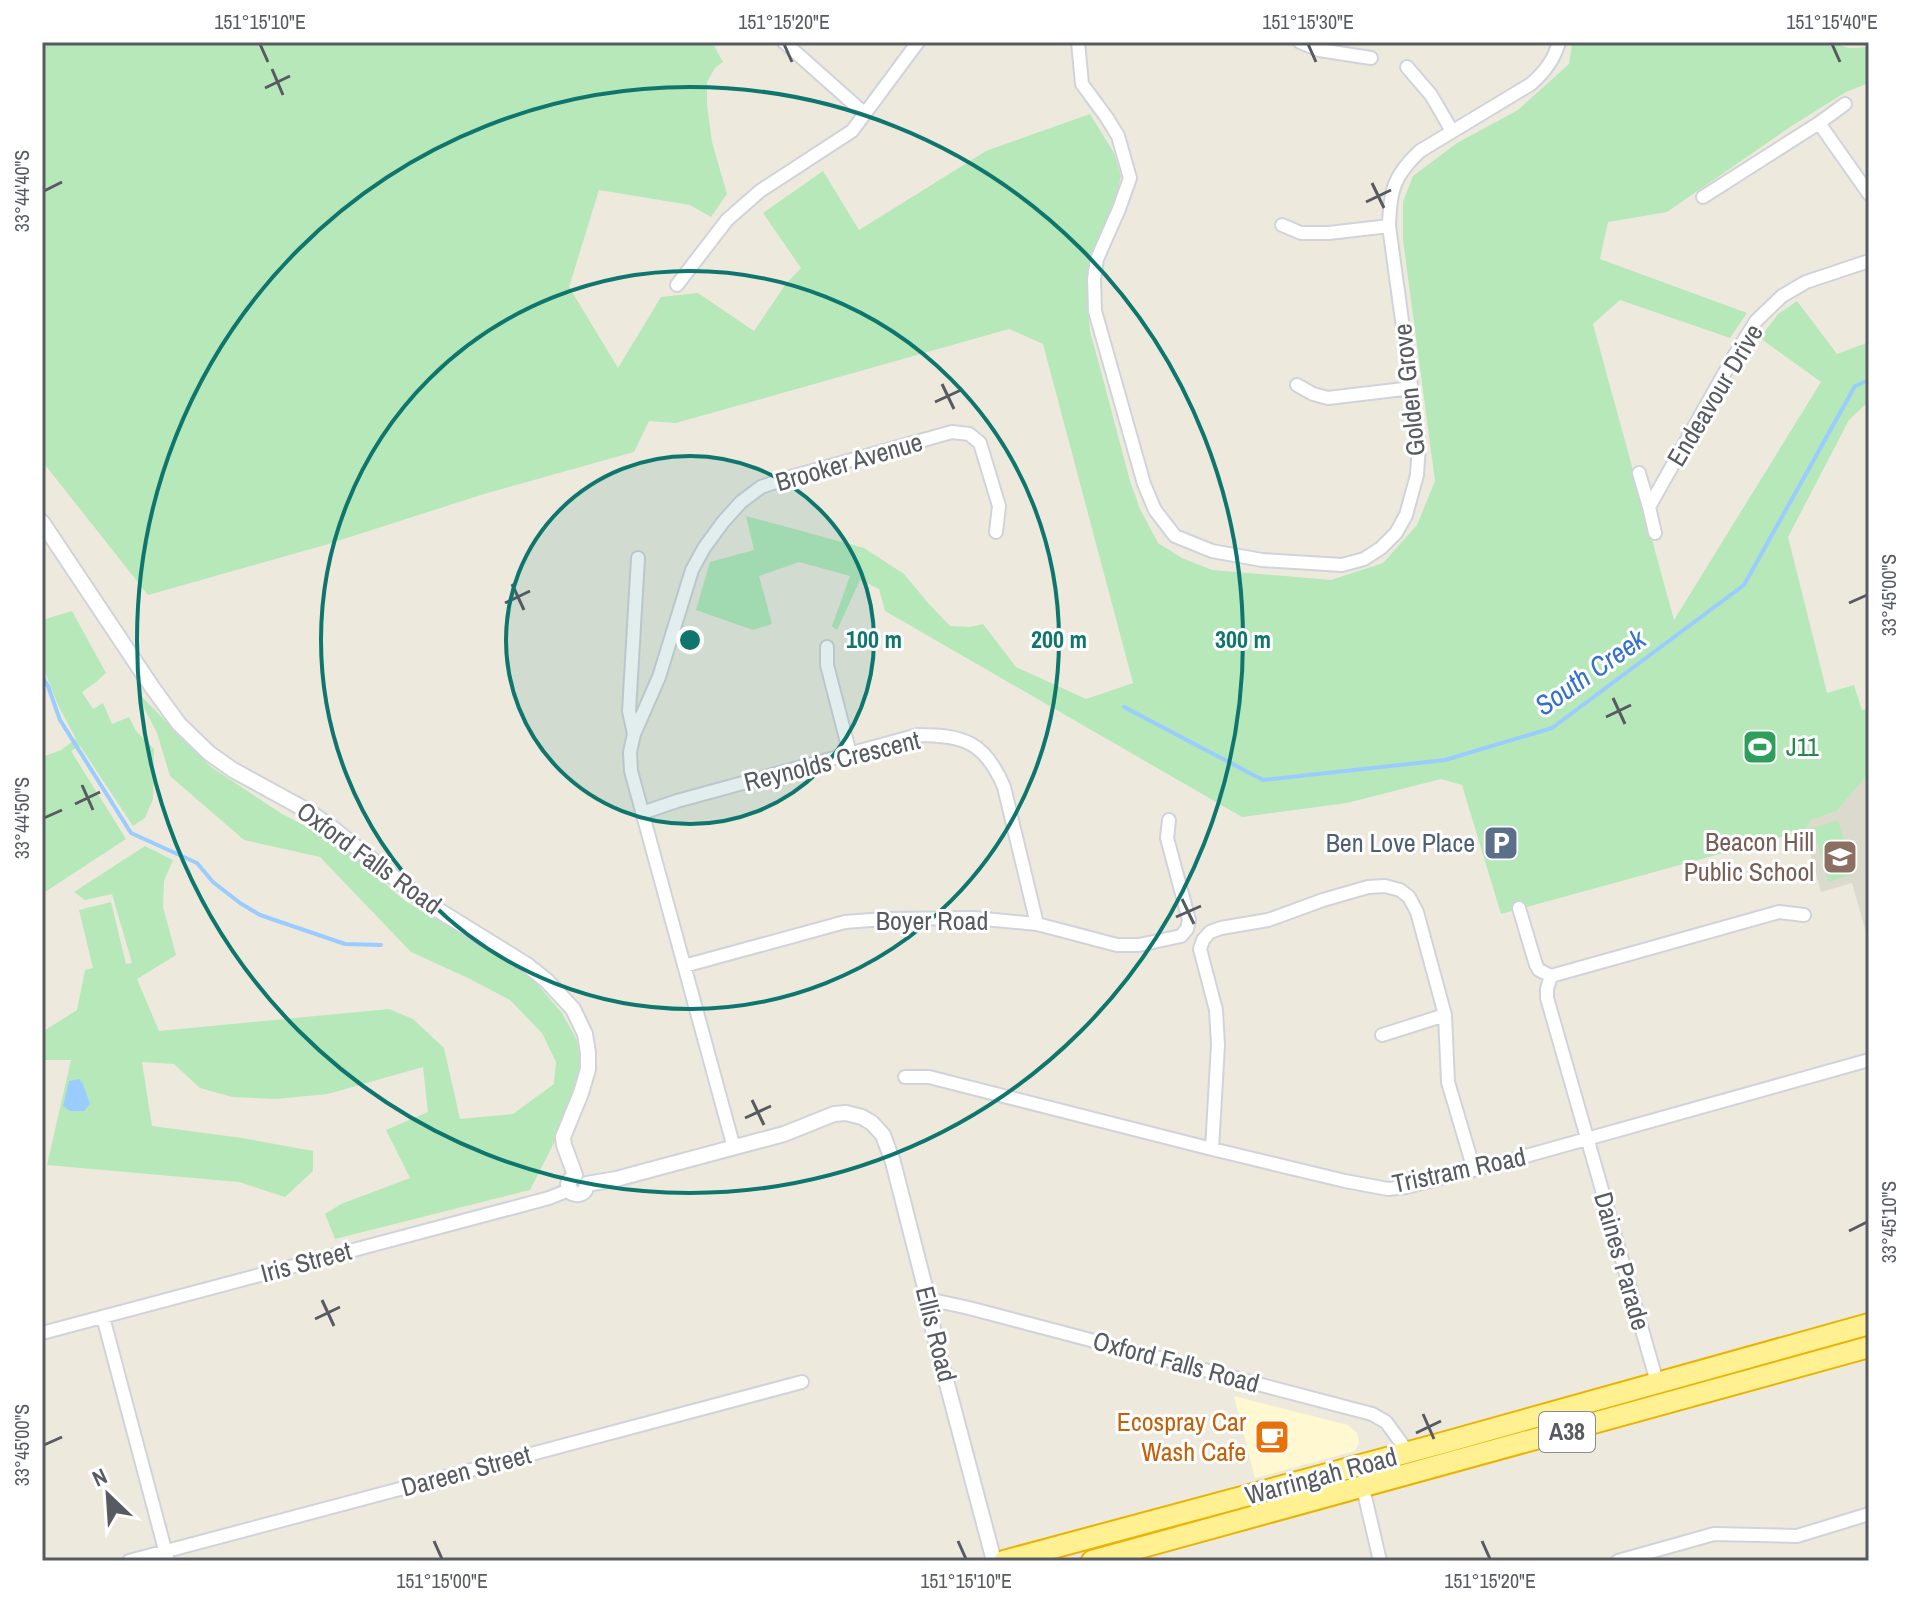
<svg xmlns="http://www.w3.org/2000/svg" width="1911" height="1603" viewBox="0 0 1911 1603" font-family="'Archivo Narrow',sans-serif">
<style>
.commercial{fill:#fff8d0}
.education{fill:#dcdacc}
.green{fill:#b6e8ba}
.water{fill:#9bccff}
.lines{fill:none;stroke-linecap:round;stroke-linejoin:round}
.stream{stroke:#9bccff;stroke-width:4}
.minor-casing{stroke:#d1d3da;stroke-width:16}
.tertiary-casing{stroke:#d1d3da;stroke-width:18}
.trunk-casing{stroke:#eab300;stroke-width:24}
.minor{stroke:#fff;stroke-width:12}
.tertiary{stroke:#fff;stroke-width:14}
.trunk{stroke:#fff091;stroke-width:20}
.ticks{fill:none;stroke:#575b61;stroke-width:3}
.ring{fill:none;stroke:#0f766e;stroke-width:4}
.labels{text-anchor:middle;stroke-width:6;stroke-linejoin:round;paint-order:stroke}
.shield{fill:#fff;stroke:#898c90;stroke-width:2}
.shield-label{font-size:24px;font-weight:bold;fill:#575b61}
.street-label{font-size:26px;fill:#575b61;stroke:#fff}
.leisure-label{font-size:26px;fill:#27864d;stroke:#fff;text-anchor:start}
.education-label{font-size:26px;fill:#785e54;stroke:#fff;text-anchor:end}
.service-label{font-size:26px;fill:#4e5e75;stroke:#fff;text-anchor:end}
.food-label{font-size:26px;fill:#c56008;stroke:#fff;text-anchor:end}
.water-label{font-size:28px;font-style:italic;fill:#3272ce;stroke:#fff}
.centre{fill:#0f766e;stroke:#fff;stroke-width:4}
.ring-label{font-size:24px;text-anchor:middle;font-weight:bold;fill:#0f766e;stroke:#fff;stroke-width:6;stroke-linejoin:round;paint-order:stroke}
.neatline{fill:none;stroke:#575b61;stroke-width:3}
.ticks-label{font-size:20px;text-anchor:middle;fill:#575b61}
</style>
<rect width="100%" height="100%" fill="#edeadd"/>
<path class="commercial" d="M1234,1396L1348,1425L1357,1433L1359,1442L1355,1451L1255,1478Z"/>
<path class="education" d="M1869,773V943L1852,883L1821,892L1804,831L1811,820L1837,811Z"/>
<path class="green" d="M42,42H712L723,62L715,68L707,82V105L712,142L727,194L711,217L690,205L599,190L569,287L618,368L661,297L698,293L754,331L785,285L801,268L763,213L823,171L859,230L986,151L1090,114L1114,153L1121,176L1117,195L1092,254L1087,288L1090,331L1103,379L1130,481L1140,509L1158,543L1182,558L1212,570L1331,580L1383,563L1417,525L1435,481L1403,240V202L1413,176L1457,143L1518,110L1569,64L1572,44L1576,42H1828L1849,48L1869,47V83L1846,92L1790,127L1667,212L1608,222L1600,259L1747,313L1730,338L1620,300L1593,324L1674,620L1821,382L1760,338L1778,314L1797,301L1837,354L1869,342V401L1849,420L1788,537L1827,693L1854,685L1862,710L1869,709V773L1837,811L1811,820L1804,831L1501,914L1462,785L1441,779L1347,803L1242,817L885,611L879,589L860,580L837,630L832,626L850,576L799,562L759,576L772,624L753,630L696,610L710,562L754,550L746,516L864,548L904,574L929,604L950,626L970,627L983,624L1016,667L1086,699L1133,683L1043,344L1009,329L676,423L649,421L634,452L484,494L325,545L148,595L42,461Z
M72,611L106,673L96,682L82,692L93,709L103,703L112,724L129,717L136,731L154,749L153,799L145,818L133,826L80,746L71,751L126,839L42,894V757L61,750L76,739L58,705L42,665V620Z
M141,696L211,767L282,814L339,843L405,901L514,962L537,984L562,1013L577,1040L581,1068L558,1135L530,1190L335,1239L325,1214L341,1204L410,1178L386,1130L428,1112L423,1067L328,1094L276,1099L232,1097L200,1088L174,1064L142,1062L152,1126L242,1138L313,1151V1171L285,1197L239,1182L47,1165L71,1060H42V1032L77,1010L85,970L93,968L79,910L111,902L126,964L132,963L112,894L85,900L74,892L145,846L173,860L164,881L163,907L176,955L137,979L159,1031L389,1009L413,1019L444,1048L460,1119L513,1114L554,1084L556,1062L542,1033L510,1000L468,978L411,952L320,857L244,840L170,776L157,733L143,706Z
M1838,820L1854,874L1828,882L1813,828Z"/>
<path class="water" d="M79,1079L83,1084L90,1104L84,1111H70L63,1106L69,1081Z"/>
<g class="lines">
<path class="stream" d="M42,676L48,686L60,720L131,833L197,863L213,882L240,903L260,915L345,944L381,945
M1124,707L1263,780L1445,760L1552,728L1744,585L1855,386L1869,380"/>
<defs>
<path id="minor" d="M784,42L865,114
M1078,42L1082,84L1107,118L1118,136L1130,178L1119,209L1097,259L1094,279L1095,311L1144,484L1155,510L1175,536L1212,551L1262,560L1342,565L1364,559L1381,548L1396,533L1406,515L1417,475L1419,444L1389,226C1390,190 1394,175 1420,151L1531,84C1545,72 1554,60 1559,42
M1300,42L1319,50L1371,58
M1407,67L1431,95L1452,131
M1845,104L1819,123L1869,194
M1703,197L1819,123
M1282,225L1301,233H1329L1389,226
M677,285L727,220L760,191L852,131L918,42
M1297,385L1313,394L1328,398L1412,388
M1639,473L1649,507L1733,358L1756,321L1782,296L1806,282L1869,261
M1649,507L1655,533
M827,647V665L850,754
M634,734L629,711L638,558
M642,813L677,801L918,735C964,735 985,742 1004,787L1037,924
M1519,908L1536,965L1539,970L1551,976L1547,989V998L1657,1382
M684,966L845,922L884,919L974,918L1037,924L1117,945H1139L1181,936L1187,929L1189,920L1167,838L1169,820
M1551,976L1779,912L1804,915
M1382,1035L1445,1015
M905,1077H929L1212,1149L1345,1181L1388,1189L1406,1187L1501,1163L1869,1060
M734,1148L631,771L630,752L634,734L659,677L692,570L704,548L723,522L741,502L761,487L787,478L952,432L969,434L980,443L999,506L996,532
M1212,1149L1218,1045L1216,1010L1200,949L1203,940L1210,932L1221,928L1268,920L1323,900L1368,887L1385,886L1400,890L1409,897L1417,912L1445,1015L1448,1082L1474,1170
M928,1299L969,1308L1372,1414L1386,1422L1408,1452
M103,1317L168,1561
M42,1333L549,1198L569,1190
M1363,1488L1380,1561
M129,1561L802,1382
M1618,1561L1714,1534L1797,1536L1869,1514"/>
<path id="tertiary" d="M42,522L152,687L179,724L209,753L233,770L308,811L331,827L422,900L527,965L547,981L573,1009L585,1034L588,1053V1069L581,1093L563,1137L564,1145L575,1175
M575,1175L569,1181L568,1185L572,1193C580,1196 586,1193 587,1184
M587,1184L616,1179L784,1134L834,1114L846,1113L862,1117L872,1123L883,1135L893,1162L928,1299L934,1335L994,1561"/>
<path id="trunk" d="M1004,1561L1446,1442L1869,1324
M1092,1561L1869,1347"/>
</defs>
<use href="#minor" class="minor-casing"/>
<use href="#tertiary" class="tertiary-casing"/>
<use href="#trunk" class="trunk-casing"/>
<use href="#minor" class="minor"/>
<use href="#tertiary" class="tertiary"/>
<use href="#trunk" class="trunk"/>
</g>
<path class="ticks" d="M260,44L268,62M784,44L792,62M1308,44L1316,62M1832,44L1840,62M272,69L283,95M265,88L290,76M1372,183L1384,208M44,191L62,182M1366,202L1391,190M942,384L954,409M935,402L961,390M512,584L524,610M505,603L530,591M1849,603L1867,595M1613,698L1625,724M1606,717L1631,705M82,785L93,810M75,804L100,792M44,818L62,810M1182,899L1194,924M1176,917L1201,906M752,1100L764,1125M745,1118L771,1106M1849,1231L1867,1222M322,1300L334,1326M315,1319L340,1307M1423,1414L1434,1439M1416,1433L1441,1421M44,1445L62,1437M434,1541L442,1559M958,1541L966,1559M1482,1541L1490,1559"/>
<circle cx="690" cy="640" r="184" fill="#0f766e" fill-opacity=".12"/>
<g class="ring">
<circle cx="690" cy="640" r="184"/>
<circle cx="690" cy="640" r="369"/>
<circle cx="690" cy="640" r="553"/>
</g>
<defs>
<symbol id="stadium-square" viewBox="-11 -11 22 22"><rect x="-9" y="-9" width="18" height="18" rx="4" fill="#2e9e5b" stroke="#fff"/><path d="M0-5a6.5 5 0 1 0 0 10a6.5 5 0 1 0 0-10ZM-3.5-1.8h7v3.6h-7Z" fill="#fff"/></symbol>
<symbol id="parking-square" viewBox="-11 -11 22 22"><rect x="-9" y="-9" width="18" height="18" rx="4" fill="#5c6f8a" stroke="#fff"/><path d="M-3.5-5.5H1a3.5 3.5 0 0 1 0 7H-1V5.5H-3.5ZM-1-3.4V-.6H.8a1.4 1.4 0 0 0 0-2.8Z" fill="#fff"/></symbol>
<symbol id="school-square" viewBox="-11 -11 22 22"><rect x="-9" y="-9" width="18" height="18" rx="4" fill="#8d6e63" stroke="#fff"/><path d="M0-5L7-2L0 1L-7-2ZM-4 1L0 2.5L4 1V4Q0 6-4 4Z" fill="#fff"/></symbol>
<symbol id="cafe-square" viewBox="-11 -11 22 22"><rect x="-9" y="-9" width="18" height="18" rx="4" fill="#e8710a" stroke="#fff"/><path d="M-5.5-4.5H6V0H3Q3 3.5 0 3.5H-2.5Q-5.5 3.5-5.5 0ZM3-3.2v2h1.7v-2ZM-6 4.5H4V6H-6Z" fill="#fff"/></symbol>
</defs>
<g fill-rule="evenodd">
<use href="#stadium-square" x="1740" y="727" width="40" height="40"/>
<use href="#parking-square" x="1481" y="823" width="40" height="40"/>
<use href="#school-square" x="1820" y="837" width="40" height="40"/>
<use href="#cafe-square" x="1252" y="1417" width="40" height="40"/>
</g>
<g class="labels">
<rect class="shield" x="1539" y="1412" width="56" height="40" rx="6"/>
<g class="shield-label">
<text x="1567" y="1440">A38</text>
</g>
<g class="street-label">
<text transform="translate(1409 390) rotate(-96)" y="9">Golden Grove</text>
<text transform="translate(1715 395) rotate(-59)" y="9">Endeavour Drive</text>
<text transform="translate(849 462) rotate(-16)" y="9">Brooker Avenue</text>
<text transform="translate(832 761) rotate(-14)" y="9">Reynolds Crescent</text>
<text transform="translate(369 858) rotate(36)" y="9">Oxford Falls Road</text>
<text x="932" y="930">Boyer Road</text>
<text transform="translate(1459 1170) rotate(-12)" y="9">Tristram Road</text>
<text transform="translate(1622 1261) rotate(74)" y="9">Daines Parade</text>
<text transform="translate(306 1262) rotate(-15)" y="9">Iris Street</text>
<text transform="translate(936 1334) rotate(76)" y="9">Ellis Road</text>
<text transform="translate(1176 1362) rotate(15)" y="9">Oxford Falls Road</text>
<text transform="translate(466 1471) rotate(-15)" y="9">Dareen Street</text>
<text transform="translate(1321 1476) rotate(-15)" y="9">Warringah Road</text>
</g>
<g class="leisure-label">
<text x="1786" y="756">J11</text>
</g>
<g class="education-label">
<text x="1814" y="851">Beacon Hill<tspan x="1814" dy="30">Public School</tspan></text>
</g>
<g class="service-label">
<text x="1475" y="852">Ben Love Place</text>
</g>
<g class="food-label">
<text x="1246" y="1431">Ecospray Car<tspan x="1246" dy="30">Wash Cafe</tspan></text>
</g>
<g class="water-label">
<text transform="translate(1590 672) rotate(-35)" y="10">South Creek</text>
</g>
</g>
<circle cx="690" cy="640" r="12" class="centre"/>
<g class="ring-label">
<text x="874" y="648">100 m</text>
<text x="1059" y="648">200 m</text>
<text x="1243" y="648">300 m</text>
</g>
<rect width="1911" height="1603" fill="none" stroke="#ffffff" stroke-width="88"/>
<g transform="translate(108 1495) rotate(335)" stroke="#ffffff" stroke-width="6" paint-order="stroke">
<path d="M0-6L14 30L0 20L-14 30Z" fill="#575b61"/>
<text y="-12" font-size="22" font-weight="bold" text-anchor="middle" fill="#575b61">N</text>
</g>
<rect x="44" y="44" width="1823" height="1515" class="neatline"/>
<g class="ticks-label">
<text x="260" y="29">151°15'10"E</text>
<text x="784" y="29">151°15'20"E</text>
<text x="1308" y="29">151°15'30"E</text>
<text x="1832" y="29">151°15'40"E</text>
<text transform="translate(22 191) rotate(-90)" y="7">33°44'40"S</text>
<text transform="translate(1889 595) rotate(-90)" y="7">33°45'00"S</text>
<text transform="translate(22 818) rotate(-90)" y="7">33°44'50"S</text>
<text transform="translate(1889 1222) rotate(-90)" y="7">33°45'10"S</text>
<text transform="translate(22 1445) rotate(-90)" y="7">33°45'00"S</text>
<text x="442" y="1588">151°15'00"E</text>
<text x="966" y="1588">151°15'10"E</text>
<text x="1490" y="1588">151°15'20"E</text>
</g>
</svg>
